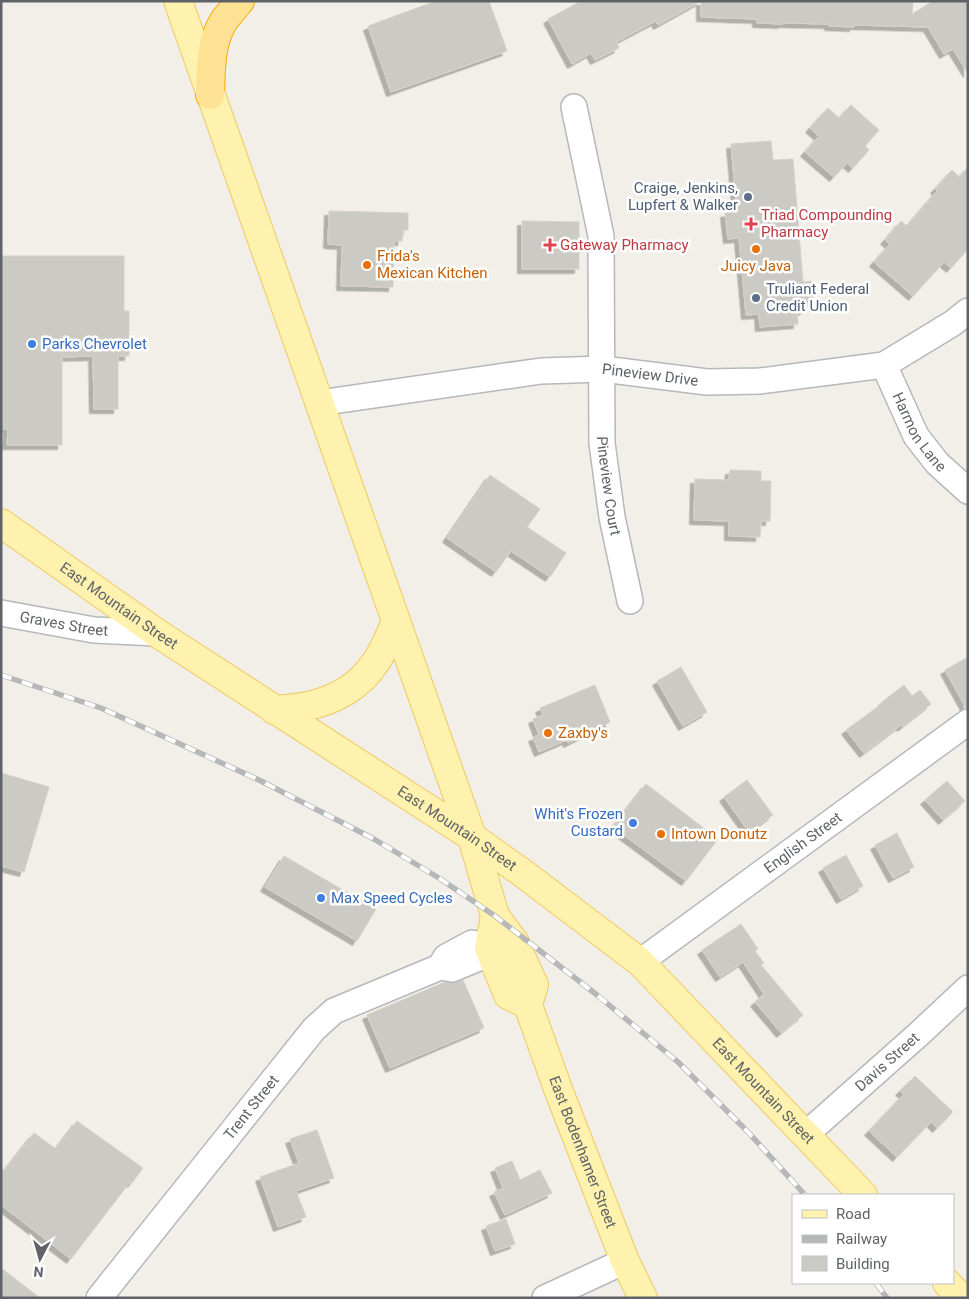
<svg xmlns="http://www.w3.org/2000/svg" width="969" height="1299" viewBox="0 0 969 1299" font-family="Roboto,sans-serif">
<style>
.building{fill:#cccac5;stroke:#d6d1c6;filter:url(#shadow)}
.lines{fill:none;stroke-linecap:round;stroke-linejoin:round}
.minor-casing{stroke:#b5b8bc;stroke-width:28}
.major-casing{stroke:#f2c960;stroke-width:30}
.highway-casing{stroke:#f9ab00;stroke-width:30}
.minor{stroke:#fff;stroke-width:25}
.major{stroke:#fff2af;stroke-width:28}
.highway{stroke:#fde293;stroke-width:28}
.rail-casing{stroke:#b6b7b8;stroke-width:5.5}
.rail{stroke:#fff;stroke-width:4;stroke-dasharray:11;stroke-linecap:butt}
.service-dot{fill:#5c6f8a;stroke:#fff;stroke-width:2}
.health-dot{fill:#e0444e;stroke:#fff;stroke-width:2}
.food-dot{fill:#e8710a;stroke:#fff;stroke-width:2}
.shop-dot{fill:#3f7fe0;stroke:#fff;stroke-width:2}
.labels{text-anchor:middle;stroke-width:5;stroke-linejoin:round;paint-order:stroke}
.service-label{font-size:15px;fill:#4e5e75;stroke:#fff;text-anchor:end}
.health-label{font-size:15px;fill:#be3a42;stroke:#fff;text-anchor:start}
.food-label{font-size:15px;fill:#c56008;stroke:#fff;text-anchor:start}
.shop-label{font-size:15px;fill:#366cbe;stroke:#fff;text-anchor:start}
.street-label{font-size:15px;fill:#5f6368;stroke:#fff}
</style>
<defs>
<filter id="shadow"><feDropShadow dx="-4.5" dy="4.5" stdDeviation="0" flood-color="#0004"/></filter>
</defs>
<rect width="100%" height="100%" fill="#f1efe8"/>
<path class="building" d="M436,1H489L507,51L391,92L368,26Z
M581,1H913L912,14L933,1H968V73L953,49L944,54L928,27L854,25V27L829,26V24L783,23V24L757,23V19L701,17V1L658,25L656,21L616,42L619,48L595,60L591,53L572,64L548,19Z
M851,105L879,130L865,146L869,150L853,168L847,163L834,177L805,152L819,136L810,128L828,108L839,118Z
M771,141L773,160L793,159L803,282L811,281L813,300H805V310L797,311L798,324L760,327L759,314L746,315L739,238L728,239L725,213L737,212L731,144Z
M968,167V249L951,268L944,262L913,296L874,262L890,244L885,240L901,221L907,226L937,191L935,189L952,170L959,177Z
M329,211L408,213V230H403L402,241H394L393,287L341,286L342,245L328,244Z
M522,221L579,222V269H522Z
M1,256H124V311H129V356H118V409H94L93,356L62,357V445H7L8,429H1Z
M730,470L761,471V481H771L770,521H761L760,537L729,536V521L694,520L695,479L729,480Z
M490,475L540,509L527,527L566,553L550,577L511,551L496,572L447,538Z
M968,657V708H966L945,670Z
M681,667L707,712L683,726L657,681Z
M595,685L610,722L568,743L567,740L539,752L533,737L539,735L533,719L543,715L540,708Z
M904,685L912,696L920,690L931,704L902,727L901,725L864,753L846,730L883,703L882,702Z
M1,773L49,787L24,872L1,866Z
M747,780L773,815L749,832L724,797Z
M947,781L965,801L943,820L925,800Z
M646,784L718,839L686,881L613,827Z
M897,833L914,867L893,878L875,845Z
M846,855L863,886L841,899L823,868Z
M284,856L376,909L357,941L265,887Z
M741,924L758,949L755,951L764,963L761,965L803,1015L781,1033L755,1002L764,994L743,962L720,977L702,950Z
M463,980L484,1028L390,1068L367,1015L445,982H457Z
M915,1076L953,1112L937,1128L931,1122L897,1157L869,1131L904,1094L900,1091Z
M77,1121L143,1168L132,1183L130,1182L71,1259L1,1205V1175L34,1133L56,1149Z
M317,1130L334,1178L296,1191L306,1217L278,1227L260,1177L299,1163L290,1139Z
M512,1161L520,1180L540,1170L552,1193L505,1215L494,1192L503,1188L495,1168Z
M506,1219L515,1244L495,1251L486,1226Z
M1,1268L40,1298H1Z"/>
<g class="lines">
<defs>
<g id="minor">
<path id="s1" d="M574,107L601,236L602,443L612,517L630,601"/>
<path id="s2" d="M884,365L916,436L937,463L968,491"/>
<path id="s3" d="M319,403L541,371L603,369L707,382L760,381L884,365L953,323L968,311"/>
<path id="s4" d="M1,613L94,630L157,633"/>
<path id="s5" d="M640,962L968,722"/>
<path id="s6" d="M805,1135L920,1033L968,988"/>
<path id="s7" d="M99,1298L314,1029L334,1011L440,967L452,969L479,958L489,948L472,943L446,957L440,967"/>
<path d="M545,1298L625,1261"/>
</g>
<g id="major">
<path id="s8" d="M178,1L472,837L495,916L515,943L534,985L528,1005L558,1089L625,1261L643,1298"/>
<path id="s9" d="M1,523L157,633L472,837L524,874L640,962L863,1195"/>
<path d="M274,710C285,709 297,708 308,706C335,700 360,686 375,663C384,651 389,636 396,622"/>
<path d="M495,916L489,948L508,995L528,1005"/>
<path d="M947,1283L961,1298"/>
</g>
<path id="highway" d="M210,95C211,69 210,41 225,19C230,13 235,7 240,1"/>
</defs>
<use href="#minor" class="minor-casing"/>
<use href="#major" class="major-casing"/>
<use href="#highway" class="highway-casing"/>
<use href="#minor" class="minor"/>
<use href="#major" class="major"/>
<use href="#highway" class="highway"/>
<defs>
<path id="rail" d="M1,675L101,708L259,780L374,839L439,878L495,916L597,995L678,1062L748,1132L805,1195
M876,1283L887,1298"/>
</defs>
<use href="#rail" class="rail-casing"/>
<use href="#rail" class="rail"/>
</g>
<g class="service-dot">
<circle cx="748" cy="197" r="5"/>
<circle cx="756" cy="298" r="5"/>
</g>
<g class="health-dot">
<path d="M748.5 216.5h5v5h5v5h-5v5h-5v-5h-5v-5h5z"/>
<path d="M547.5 237.5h5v5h5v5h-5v5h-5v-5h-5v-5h5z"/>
</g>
<g class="food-dot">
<circle cx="756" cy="249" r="5"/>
<circle cx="367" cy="265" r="5"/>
<circle cx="548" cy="733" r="5"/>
<circle cx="661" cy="834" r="5"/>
</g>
<g class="shop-dot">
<circle cx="32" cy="344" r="5"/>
<circle cx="633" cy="823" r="5"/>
<circle cx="321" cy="898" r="5"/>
</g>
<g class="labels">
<g class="service-label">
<text x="738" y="193">Craige, Jenkins,<tspan x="738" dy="17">Lupfert &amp; Walker</tspan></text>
<text x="766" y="294" text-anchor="start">Truliant Federal<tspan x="766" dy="17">Credit Union</tspan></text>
</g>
<g class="health-label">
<text x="761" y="220">Triad Compounding<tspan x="761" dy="17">Pharmacy</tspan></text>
<text x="560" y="250">Gateway Pharmacy</text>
</g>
<g class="food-label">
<text x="377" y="261">Frida's<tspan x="377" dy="17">Mexican Kitchen</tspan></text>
<text x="756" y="271" text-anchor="middle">Juicy Java</text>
<text x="558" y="738">Zaxby's</text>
<text x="671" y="839">Intown Donutz</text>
</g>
<g class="shop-label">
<text x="42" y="349">Parks Chevrolet</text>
<text x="623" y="819" text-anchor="end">Whit's Frozen<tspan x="623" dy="17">Custard</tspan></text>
<text x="331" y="903">Max Speed Cycles</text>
</g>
<g class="street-label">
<text dy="5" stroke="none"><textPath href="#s3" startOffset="334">Pineview Drive</textPath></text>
<text dy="5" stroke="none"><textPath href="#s2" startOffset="76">Harmon Lane</textPath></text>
<text dy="5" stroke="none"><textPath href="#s1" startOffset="382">Pineview Court</textPath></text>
<text dy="5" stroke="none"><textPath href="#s9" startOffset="144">East Mountain Street</textPath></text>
<text dy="5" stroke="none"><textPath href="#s4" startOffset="64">Graves Street</textPath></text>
<text dy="5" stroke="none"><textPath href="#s9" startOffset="549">East Mountain Street</textPath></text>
<text dy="5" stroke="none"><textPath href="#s5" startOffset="202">English Street</textPath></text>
<text dy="5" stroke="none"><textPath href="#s6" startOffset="110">Davis Street</textPath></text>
<text dy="5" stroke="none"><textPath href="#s9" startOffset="954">East Mountain Street</textPath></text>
<text dy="5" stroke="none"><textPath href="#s7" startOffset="244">Trent Street</textPath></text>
<text dy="5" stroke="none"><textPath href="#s8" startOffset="1226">East Bodenhamer Street</textPath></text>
</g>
</g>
<rect width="969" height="1299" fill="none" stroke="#5f6368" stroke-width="5"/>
<rect x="792" y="1194" width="162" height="90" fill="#ffffff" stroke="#bfc1c3"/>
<rect x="802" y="1210" width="25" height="8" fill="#fff2af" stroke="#bfc1c3"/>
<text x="836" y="1219" font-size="15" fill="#5f6368">Road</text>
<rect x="802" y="1235" width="25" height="8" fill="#b6b7b8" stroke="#bfc1c3"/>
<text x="836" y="1244" font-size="15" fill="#5f6368">Railway</text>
<rect x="802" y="1256" width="25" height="15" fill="#cccac5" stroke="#bfc1c3"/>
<text x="836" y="1269" font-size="15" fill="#5f6368">Building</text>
<g transform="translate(40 1259) rotate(186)" stroke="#ffffff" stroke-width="4" paint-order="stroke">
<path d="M0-4L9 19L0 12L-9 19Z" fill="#5f6368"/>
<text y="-8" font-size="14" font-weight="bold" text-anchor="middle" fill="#5f6368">N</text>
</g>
</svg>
